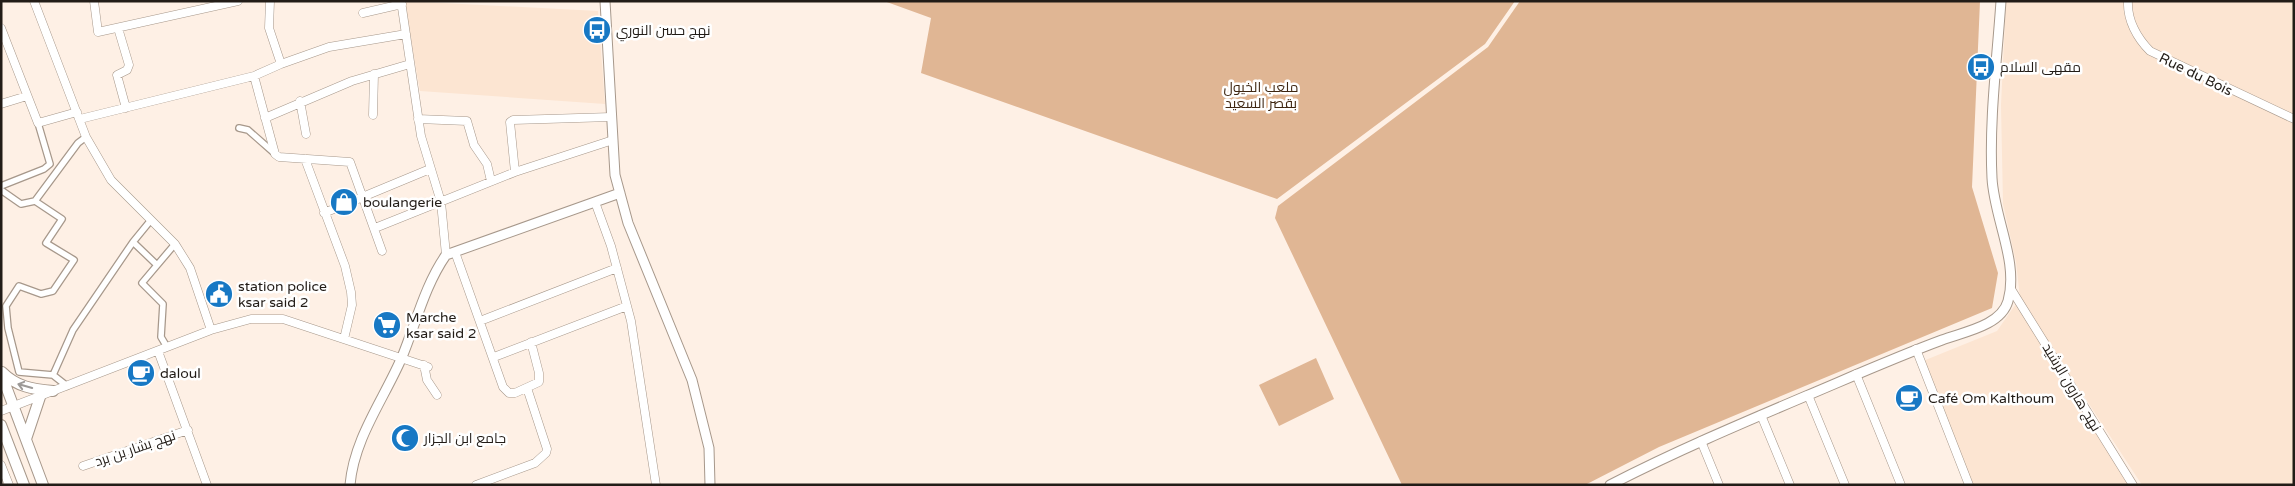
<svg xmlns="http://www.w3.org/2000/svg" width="2295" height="486" viewBox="0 0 2295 486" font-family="'Varela Round',Cairo,sans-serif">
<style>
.built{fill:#fce5d2}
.green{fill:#e0b694}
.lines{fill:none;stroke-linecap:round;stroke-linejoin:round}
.pedestrian-casing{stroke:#a7988b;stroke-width:8}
.minor-casing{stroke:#a7988b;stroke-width:9}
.tertiary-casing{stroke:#a7988b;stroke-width:11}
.secondary-casing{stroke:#a7988b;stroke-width:12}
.pedestrian{stroke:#fff;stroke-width:5.5}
.minor{stroke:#fff;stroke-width:8}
.tertiary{stroke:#fff;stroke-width:9}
.secondary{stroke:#fff;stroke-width:10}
.oneway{stroke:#9c9997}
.labels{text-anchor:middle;stroke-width:5;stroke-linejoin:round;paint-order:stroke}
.poi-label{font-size:14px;fill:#221c17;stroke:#fff;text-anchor:start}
.street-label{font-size:14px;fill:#221c17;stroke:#fff}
.park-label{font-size:14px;fill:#3e2611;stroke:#fff}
</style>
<rect width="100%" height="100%" fill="#fef0e5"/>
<path class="built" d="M404,1L598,11L605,104L420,91Z
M2006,1H2294V485H2142L2042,332L2137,485H1970L1923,361L1997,331L2020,298L2016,262L2003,204L2001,105Z"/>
<path class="green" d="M884,1H1515L1485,44L1277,199L921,73L931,18Z
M1520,1H1980L1972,187L1998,273L1992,308L1659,447L1585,485H1402L1275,218L1278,206L1488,47Z
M1316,358L1334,399L1279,426L1259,385Z"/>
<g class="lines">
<defs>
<path id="pedestrian" d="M239,128L248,130L273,152
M1,186L44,169L50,164L38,123
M1,190L21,204L35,201L78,143L86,137
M35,201L62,219L46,243L74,260L53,291L41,294L19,286L6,306L8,328L19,372L53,375L67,386
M151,220L133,242L157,265
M167,347L161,337L163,304L142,283L175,244
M53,375L73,330L133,242"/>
<path id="minor" d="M34,1L86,137L111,180L175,244L190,268L211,330
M94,1L98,32L238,1
M270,1L269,28L281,64
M401,1L421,136L441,202L446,255
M2128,1C2127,20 2137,38 2150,51L2294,119
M363,13L402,4
M1,28L38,123L77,112
M118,28L129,65L127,70L117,75L126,108
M254,76L275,154L279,157L350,162L382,251
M300,101L306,134
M1,104L27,96
M373,115L374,74
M265,118L352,81L410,64
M80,119L254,76L281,64L329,47L406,34
M418,119L467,121L474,145L487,164L491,181
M305,159L345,266L351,292L352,305L344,339
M515,172L510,122L513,120L611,117
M595,202L611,246L631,321L656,485
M324,213L430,169
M375,228L515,172L613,140
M455,252L503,387L509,393H515L539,382V373L531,342
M2011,289L2133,485
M480,321L617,268
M1916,349L1969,485
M158,351L207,485
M494,357L627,306
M424,365L427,380L437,395
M1856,374L1901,485
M1808,395L1845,485
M1,411L211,330L251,319H283L428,367
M1761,415L1790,485
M1701,441L1719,485
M1,465L9,485
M83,466L188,430
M476,485L535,463L546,453L547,449L527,388"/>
<path id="tertiary" d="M605,1L615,175L628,223L692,380L709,448L710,485
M350,485C354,438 384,399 402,357C416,323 425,285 446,255L620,193
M1610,485C1674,452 1740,424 1806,396C1851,377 1896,357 1942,340C1963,332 2001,326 2008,301C2019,262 1994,218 1992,178C1989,120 1997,60 2001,1"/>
<path id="secondary" d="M2,372C17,387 32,389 53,391
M1,373L43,485
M1,425L24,485
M26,439L40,397"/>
</defs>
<use href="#pedestrian" class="pedestrian-casing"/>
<use href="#minor" class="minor-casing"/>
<use href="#tertiary" class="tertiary-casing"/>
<use href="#secondary" class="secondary-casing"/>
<use href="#pedestrian" class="pedestrian"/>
<use href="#minor" class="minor"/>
<use href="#tertiary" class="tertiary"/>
<use href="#secondary" class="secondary"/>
</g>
<defs><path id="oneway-shaft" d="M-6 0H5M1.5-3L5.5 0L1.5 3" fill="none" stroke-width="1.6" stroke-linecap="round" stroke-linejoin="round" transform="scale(1.25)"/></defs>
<use class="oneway" href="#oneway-shaft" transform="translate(25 386) rotate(-164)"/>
<defs>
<symbol id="bus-disc" viewBox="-11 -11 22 22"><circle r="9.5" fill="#1778c4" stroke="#fff"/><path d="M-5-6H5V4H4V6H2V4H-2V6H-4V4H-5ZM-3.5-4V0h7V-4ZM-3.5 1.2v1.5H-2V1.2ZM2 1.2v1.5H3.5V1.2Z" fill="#fff"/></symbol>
<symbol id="shop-disc" viewBox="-11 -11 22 22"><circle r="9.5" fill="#1778c4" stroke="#fff"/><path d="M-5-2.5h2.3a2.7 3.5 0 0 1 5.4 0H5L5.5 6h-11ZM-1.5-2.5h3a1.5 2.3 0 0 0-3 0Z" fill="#fff"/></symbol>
<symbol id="civic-disc" viewBox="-11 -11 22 22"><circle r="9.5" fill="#1778c4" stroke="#fff"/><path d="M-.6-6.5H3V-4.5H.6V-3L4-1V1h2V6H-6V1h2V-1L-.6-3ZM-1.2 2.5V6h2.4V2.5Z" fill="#fff"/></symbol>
<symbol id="supermarket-disc" viewBox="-11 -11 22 22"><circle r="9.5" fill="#1778c4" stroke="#fff"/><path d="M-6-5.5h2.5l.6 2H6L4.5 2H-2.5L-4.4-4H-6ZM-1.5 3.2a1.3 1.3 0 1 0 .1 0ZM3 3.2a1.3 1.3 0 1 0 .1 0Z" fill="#fff"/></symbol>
<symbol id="cafe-disc" viewBox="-11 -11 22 22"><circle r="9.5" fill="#1778c4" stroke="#fff"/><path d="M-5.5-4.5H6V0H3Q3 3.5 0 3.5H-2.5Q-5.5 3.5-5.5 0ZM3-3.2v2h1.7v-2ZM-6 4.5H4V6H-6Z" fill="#fff"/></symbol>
<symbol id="mosque-disc" viewBox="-11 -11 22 22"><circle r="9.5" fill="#1778c4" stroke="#fff"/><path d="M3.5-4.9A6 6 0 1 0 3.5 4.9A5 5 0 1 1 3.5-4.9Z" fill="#fff"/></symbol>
</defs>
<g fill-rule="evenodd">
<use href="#bus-disc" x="581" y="14" width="32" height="32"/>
<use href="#bus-disc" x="1965" y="51" width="32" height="32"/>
<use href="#shop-disc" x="328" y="186" width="32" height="32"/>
<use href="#civic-disc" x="203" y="278" width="32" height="32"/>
<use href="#supermarket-disc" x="371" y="309" width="32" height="32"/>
<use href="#cafe-disc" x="125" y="357" width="32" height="32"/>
<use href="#cafe-disc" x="1893" y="382" width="32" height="32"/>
<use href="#mosque-disc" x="389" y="422" width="32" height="32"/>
</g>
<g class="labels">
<g class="poi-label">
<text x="616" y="35">نهج حسن النوري</text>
<text x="2000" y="72">مقهى السلام</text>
<text x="363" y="207">boulangerie</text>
<text x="238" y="291">station police<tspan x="238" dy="16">ksar said 2</tspan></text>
<text x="406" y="322">Marche<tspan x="406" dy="16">ksar said 2</tspan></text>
<text x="160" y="378">daloul</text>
<text x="1928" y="403">Café Om Kalthoum</text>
<text x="424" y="443">جامع ابن الجزار</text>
</g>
<g class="street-label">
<text transform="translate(2196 74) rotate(26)" y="5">Rue du Bois</text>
<text transform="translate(2072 387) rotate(59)" y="5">نهج هارون الرشيد</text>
<text transform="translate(135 448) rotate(-19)" y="5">نهج بشار بن برد</text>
</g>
<g class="park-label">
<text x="1261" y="92">ملعب الخيول<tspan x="1261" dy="16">بقصر السعيد</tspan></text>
</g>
</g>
<rect width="2295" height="486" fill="none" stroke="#221c17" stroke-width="5"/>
</svg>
